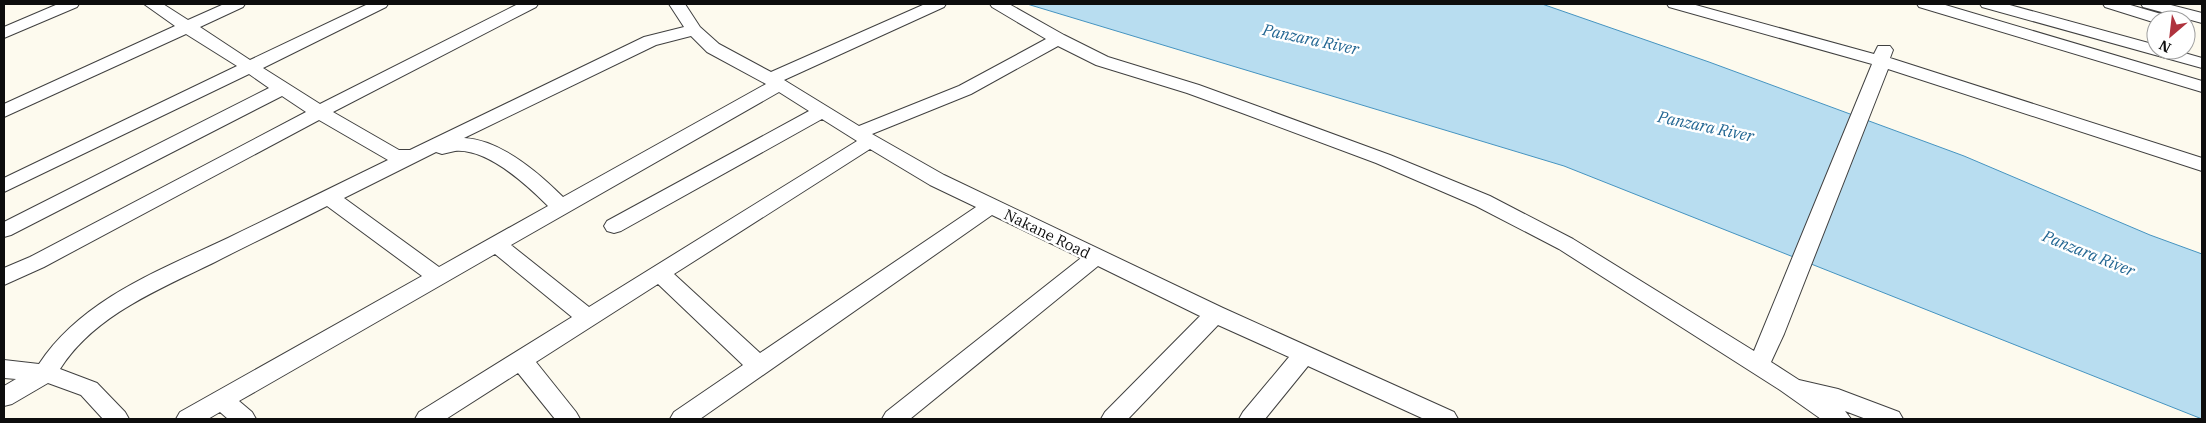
<svg xmlns="http://www.w3.org/2000/svg" width="2206" height="423" viewBox="0 0 2206 423" font-family="'IBM Plex Serif',serif">
<style>
.water{fill:#b8ddf0;stroke:#4694c0}
.lines{fill:none;stroke-linecap:round;stroke-linejoin:round}
.minor-casing{stroke:#404040;stroke-width:2}
.minor{fill:#fff;fill-rule:evenodd}
.labels{text-anchor:middle;stroke-width:5;stroke-linejoin:round;paint-order:stroke}
.street-label{font-size:15px;fill:#0d0d0d;stroke:#fff}
.water-label{font-size:16px;font-style:italic;fill:#226692;stroke:#fff}
</style>
<rect width="100%" height="100%" fill="#fdfaee"/>
<path class="water" d="M1027,4H1542L1709,62L1964,156L2150,235L2202,254V419L1564,166Z"/>
<g class="lines">
<defs>
<path id="minor" d="M58,4H79L77,7L4,38V27Z
M144,4H163L188,20L224,4H245L243,7L200,27L250,60L368,4H388L386,7L263,68L320,104L518,4H538L536,7L333,112L399,150H410L644,37L684,27L669,4H685L700,27L719,44L771,72L925,4H946L944,7L784,80L859,126L959,86L1046,39L992,7L990,4H1009L1064,35L1108,57L1199,85L1254,105L1390,155L1490,196L1573,239L1754,351L1872,64L1669,7L1667,4H1692L1874,54L1878,46H1890L1893,50L1890,58L2202,158V171L1888,69L1784,334L1771,362L1799,380L1838,389L1899,412L1903,419H1866L1845,411L1851,419H1821L1780,390L1559,249L1476,206L1376,163L1242,113L1187,93L1096,65L1058,46L971,94L872,134L944,175L1223,308L1454,412L1458,419H1424L1308,366L1265,419H1239L1243,412L1289,357L1218,325L1128,419H1101L1105,412L1200,316L1098,266L910,419H882L886,412L1081,258L992,215L700,419H670L674,412L743,365L658,284L536,362L576,412L580,419H555L518,373L446,419H415L419,412L572,317L495,254L239,401L252,412L256,419H228L220,412L208,419H176L180,412L422,276L327,206C290,225 252,243 215,262C160,289 94,315 60,369L97,383L125,412L129,419H103L81,395L48,383L12,404L4,406V386L16,379L4,378V360L39,364C82,299 160,270 228,238C281,212 335,186 388,160L319,120L44,267L4,285V268L30,257L306,112L282,96L11,235L4,237V222L269,88L249,74L4,192V178L237,66L186,34L4,117V104L175,26ZM691,36L707,52L766,84L563,197C538,172 501,140 464,138L656,45ZM779,92L809,111L607,221L604,226L607,231L614,233L621,231L822,119L857,141L589,307L511,245ZM870,149L930,185L976,207L760,353L674,274ZM455,151C487,148 526,184 548,206L439,267L344,198L436,152L442,154Z
M1917,4H1942L2202,81V92L1919,7Z
M1980,4H2006L2156,45V50H2174L2202,58V68L1982,7Z
M2103,4H2127L2168,16L2170,20H2156V23L2105,7Z
M2141,4H2167L2202,13V23L2143,7Z"/>
</defs>
<use href="#minor" class="minor-casing"/>
<use href="#minor" class="minor"/>
</g>
<g class="labels">
<g class="street-label">
<text transform="translate(1047 234) rotate(26)" y="5">Nakane Road</text>
</g>
<g class="water-label">
<text transform="translate(1311 39) rotate(12)" y="6">Panzara River</text>
<text transform="translate(1706 126) rotate(12)" y="6">Panzara River</text>
<text transform="translate(2089 253) rotate(22)" y="6">Panzara River</text>
</g>
</g>
<rect width="2206" height="423" fill="none" stroke="#0d0d0d" stroke-width="10"/>
<g transform="translate(2171 35) rotate(208)"><circle r="24" fill="#ffffff" stroke="#9e9e9e"/>
<path d="M0-4L9 19L0 12L-9 19Z" fill="#af333e"/>
<text y="-8" font-size="14" font-weight="bold" text-anchor="middle" fill="#0d0d0d">N</text>
</g>
</svg>
